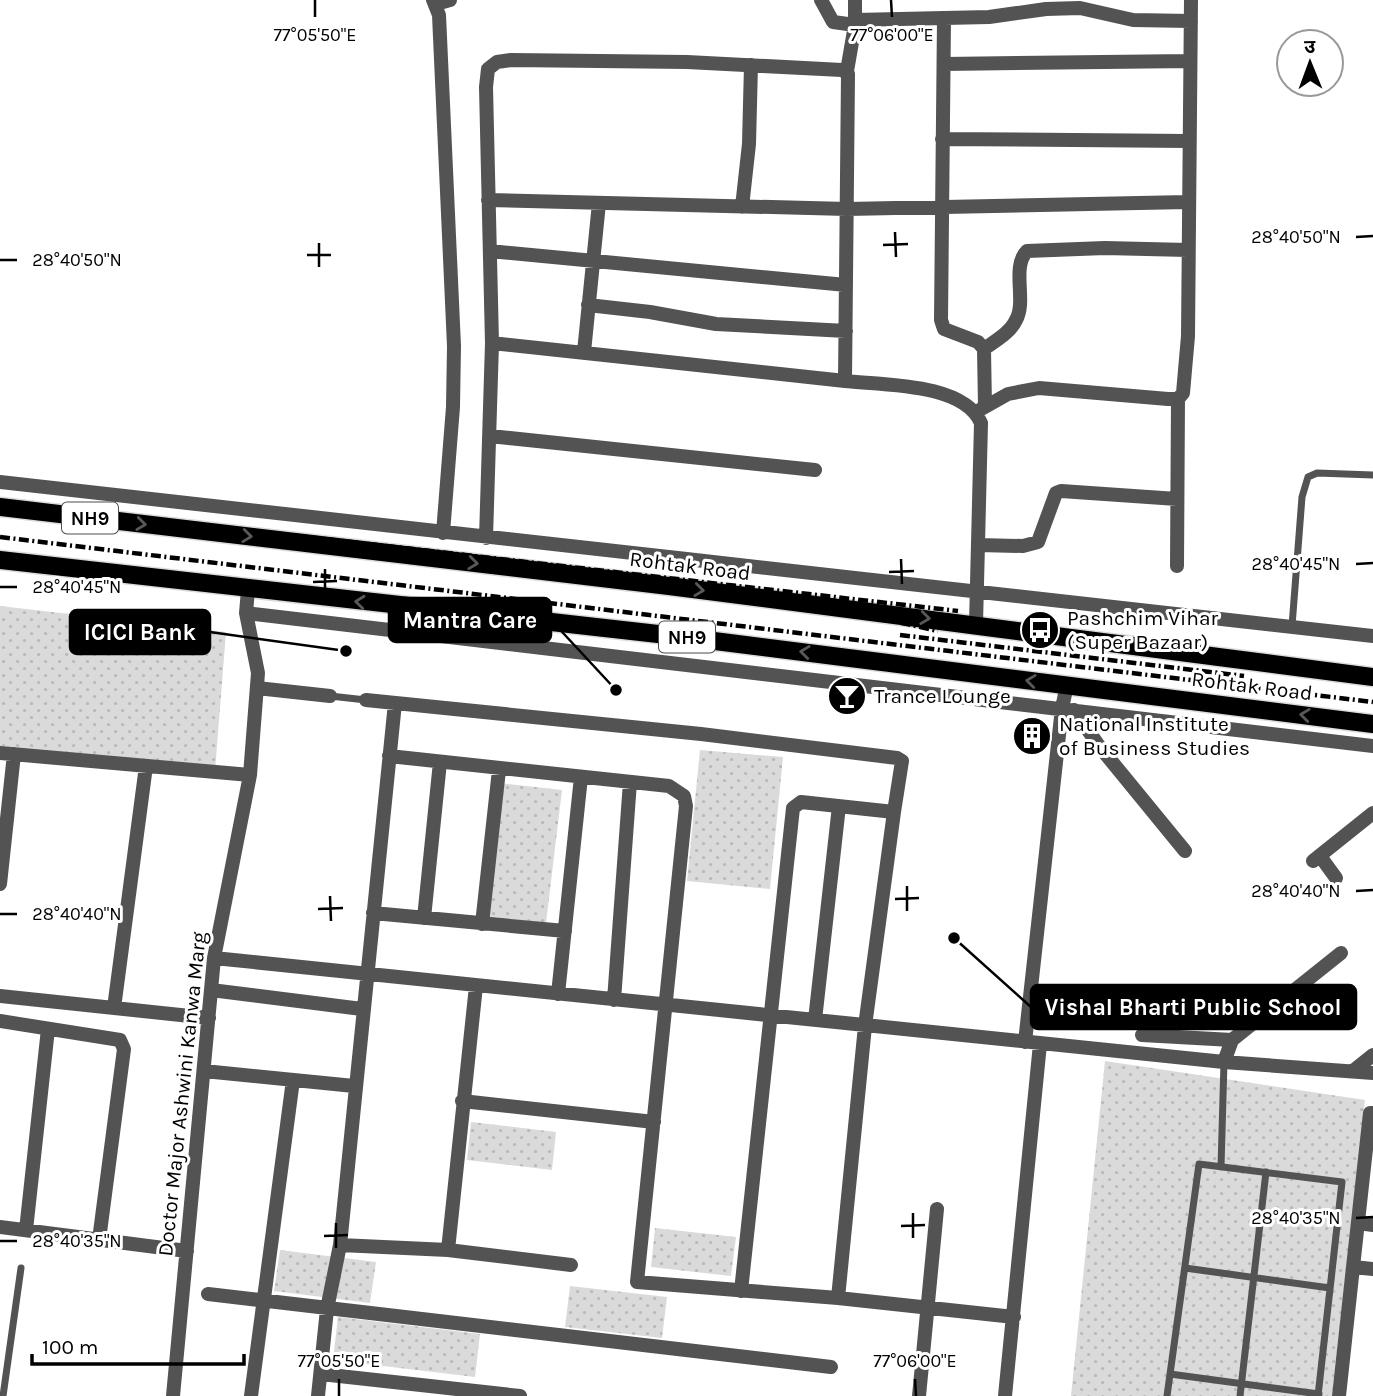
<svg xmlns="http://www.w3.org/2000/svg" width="1373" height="1396" viewBox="0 0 1373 1396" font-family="Karla,'Noto Sans Devanagari',sans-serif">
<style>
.grass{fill:url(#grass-dots)}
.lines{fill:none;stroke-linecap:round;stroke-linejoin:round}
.primary-casing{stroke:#dbdbdb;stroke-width:21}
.lane{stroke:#535353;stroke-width:7}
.street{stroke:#535353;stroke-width:14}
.primary{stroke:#000;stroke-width:18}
.rail{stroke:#000;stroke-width:4.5;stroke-dasharray:10 3.5 2 3.5;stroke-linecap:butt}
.oneway{stroke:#595959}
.ticks{fill:none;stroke:#000;stroke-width:2.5}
.labels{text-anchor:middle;stroke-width:6;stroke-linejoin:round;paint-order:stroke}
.shield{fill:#fff;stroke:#4c4c4c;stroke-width:2}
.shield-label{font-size:19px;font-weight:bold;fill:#000}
.street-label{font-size:21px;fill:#000;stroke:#fff}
.poi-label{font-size:21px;fill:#000;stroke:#fff;text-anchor:start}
.ticks-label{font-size:18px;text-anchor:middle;fill:#000;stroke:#fff;stroke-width:6;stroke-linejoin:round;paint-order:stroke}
.leader{fill:none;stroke:#000;stroke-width:2.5}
.callout-dot{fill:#000;stroke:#fff;stroke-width:2.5}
.callout{fill:#000;stroke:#000;stroke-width:2.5}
.callout-label{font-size:23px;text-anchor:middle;font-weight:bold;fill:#fff}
</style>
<defs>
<pattern id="grass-dots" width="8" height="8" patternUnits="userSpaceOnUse" patternTransform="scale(1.75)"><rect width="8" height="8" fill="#dadada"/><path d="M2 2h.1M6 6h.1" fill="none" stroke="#b9b9b9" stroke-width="1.8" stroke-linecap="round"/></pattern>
</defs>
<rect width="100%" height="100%" fill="#fff"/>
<path class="grass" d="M0,606L226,632L215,771L0,746Z
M700,750L783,757L770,889L687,881Z
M499,783L562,790L546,923L483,916Z
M1105,1061L1365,1100L1332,1396H1071Z
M471,1122L556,1132L552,1170L467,1160Z
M655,1228L736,1237L731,1276L651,1267Z
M280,1250L376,1262L370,1303L274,1291Z
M570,1286L667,1297L662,1338L565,1327Z
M338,1317L480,1334L475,1377L333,1360Z"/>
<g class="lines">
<defs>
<path id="primary" d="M0,507L669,586L1373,677
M0,560L667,635L1373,724"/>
</defs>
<use href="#primary" class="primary-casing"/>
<path class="lane" d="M1292,626L1302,497L1308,477L1317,473L1373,475
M330,696L366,700
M1221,1167L1224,1062
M1185,1268L1330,1288
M1170,1374L1319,1394
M3,1396L21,1268
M1167,1396L1199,1164L1342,1182L1318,1396
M1240,1396L1266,1172"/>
<path class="street" d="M433,0L439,15L454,346L453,407L443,533
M821,0L833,22L855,25
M436,4L450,0
M944,18L941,320L944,329L978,342L984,349L985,407
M855,20L989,17L1046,9L1080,8L1133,20L1191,21
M944,64L1190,61
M847,71L855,25V0
M942,139L1188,141
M488,200L847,209L1188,202
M742,207L749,144L751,65
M490,251L846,285
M588,305L650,312L716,324L846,331
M492,343L845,381
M984,349C995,341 1010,333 1016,320C1027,301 1011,267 1027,251L1105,248L1188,250
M584,352L599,203
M976,412L1008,394L1039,388L1168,399H1178L1183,393L1188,336L1191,0
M490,436L815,470
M0,482C457,537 916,581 1373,636
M486,538L492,343L486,87L488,69L497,62L511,60L687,62L842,70L848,74L845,381C884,385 964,383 981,423L976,624
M978,545L1023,546L1038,542L1056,493L1061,491L1177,499
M1177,566L1178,399
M246,613L1373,746
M257,688L330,696
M366,700L701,734L897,758L902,761L894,812
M1074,710L1099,746L1185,851
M0,753L250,775
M389,756L669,786L684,796L686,806L637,1282L838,1298L1014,1317
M1320,856L1336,878
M1313,861L1373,813
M0,884L14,754
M373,913L565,931
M424,918L440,762
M482,924L499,770
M214,958L1224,1062L1373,1073
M211,990L362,1009
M558,994L581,777
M0,996L209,1018
M614,1000L630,782
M114,1008L146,766
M815,1020L839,806
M0,1021L120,1040L124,1049L99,1240
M1142,1035L1232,1040
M1025,1042L1062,708L1067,685
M1224,1062L1232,1040L1341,953
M204,1071L354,1086
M1353,1071L1373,1055
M462,1101L654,1122
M1373,1113H1370L1353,1267L1373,1269
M1358,1223L1373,1225
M0,1227L187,1251
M26,1230L48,1029
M340,1245L448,1250L571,1265
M448,1250L476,986
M741,1291L793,808L801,802L894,812L865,1026L838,1298
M208,1294L831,1367
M321,1374L520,1396
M173,1396L214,958L250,775L258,673L246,613L248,590
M251,1396L293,1080
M318,1396L327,1309L340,1245L395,703
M919,1396L937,1209
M1005,1396L1040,1044
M1339,1396L1353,1267"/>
<use href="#primary" class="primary"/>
<path class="rail" d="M254,531L958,611
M0,537L1373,702
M808,602L938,631
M900,635L1244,676"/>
</g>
<defs><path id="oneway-chevron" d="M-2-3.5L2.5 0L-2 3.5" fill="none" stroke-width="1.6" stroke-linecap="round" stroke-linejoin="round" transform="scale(1.75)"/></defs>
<g class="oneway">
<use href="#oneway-chevron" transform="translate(141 524) rotate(7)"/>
<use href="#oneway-chevron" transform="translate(247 536) rotate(7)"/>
<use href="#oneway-chevron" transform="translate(473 563) rotate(7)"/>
<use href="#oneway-chevron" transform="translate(699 590) rotate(7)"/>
<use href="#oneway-chevron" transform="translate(360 602) rotate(-174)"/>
<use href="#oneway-chevron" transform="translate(925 618) rotate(7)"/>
<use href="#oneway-chevron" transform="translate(805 652) rotate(-173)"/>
<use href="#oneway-chevron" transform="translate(1031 681) rotate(-173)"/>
<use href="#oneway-chevron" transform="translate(1305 715) rotate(-173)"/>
</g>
<path class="ticks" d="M315,0V17M891,0L892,17M895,232L896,257M1356,237L1373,236M319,243V267M883,245L908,244M307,255H331M0,260H17M901,559L902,584M1356,564L1373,563M325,569V594M889,572L914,571M313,582L337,581M0,587H17M907,886V911M1356,891L1373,890M330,896L331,921M895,899L919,898M318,909L343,908M0,914H17M913,1213V1238M1356,1218L1373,1217M336,1223V1248M901,1226L925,1225M324,1236L348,1235M0,1241H17M339,1379V1396M915,1379L916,1396"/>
<defs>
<symbol id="bus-disc" viewBox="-11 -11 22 22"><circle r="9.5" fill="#000" stroke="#fff"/><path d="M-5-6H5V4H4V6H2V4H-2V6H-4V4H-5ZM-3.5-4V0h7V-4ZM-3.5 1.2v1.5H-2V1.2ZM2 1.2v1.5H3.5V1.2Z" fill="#fff"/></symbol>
<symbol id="bar-disc" viewBox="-11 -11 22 22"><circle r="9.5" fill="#000" stroke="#fff"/><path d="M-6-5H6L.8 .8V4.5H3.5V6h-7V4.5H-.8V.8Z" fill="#fff"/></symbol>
<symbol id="building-disc" viewBox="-11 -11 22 22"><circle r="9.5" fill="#000" stroke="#fff"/><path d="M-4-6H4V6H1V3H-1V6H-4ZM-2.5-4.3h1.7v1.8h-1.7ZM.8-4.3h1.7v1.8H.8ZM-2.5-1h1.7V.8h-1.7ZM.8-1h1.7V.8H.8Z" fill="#fff"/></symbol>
</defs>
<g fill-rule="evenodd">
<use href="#bus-disc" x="1018" y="608" width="44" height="44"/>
<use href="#bar-disc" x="825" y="674" width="44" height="44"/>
<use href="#building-disc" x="1010" y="714" width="44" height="44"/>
</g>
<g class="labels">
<g class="shield">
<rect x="62" y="502.5" width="56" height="31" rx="5"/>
<rect x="659" y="621.5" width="56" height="31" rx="5"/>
</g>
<g class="shield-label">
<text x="90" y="525">NH9</text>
<text x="687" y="644">NH9</text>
</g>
<g class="street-label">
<text transform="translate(690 566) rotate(7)" y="7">Rohtak Road</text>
<text transform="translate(1252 686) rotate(7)" y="7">Rohtak Road</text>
<text transform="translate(182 1094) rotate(-84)" y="7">Doctor Major Ashwini Kanwa Marg</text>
</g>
<g class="poi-label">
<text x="1067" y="625">Pashchim Vihar<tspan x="1067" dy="24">(Super Bazaar)</tspan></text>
<text x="874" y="703">Trance Lounge</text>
<text x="1059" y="731">National Institute<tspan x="1059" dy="24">of Business Studies</tspan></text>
</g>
</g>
<g class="ticks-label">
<text x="315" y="41">77°05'50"E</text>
<text x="892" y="41">77°06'00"E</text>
<text x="1296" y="243">28°40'50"N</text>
<text x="77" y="266">28°40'50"N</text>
<text x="1296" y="570">28°40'45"N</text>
<text x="77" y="593">28°40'45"N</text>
<text x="1296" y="897">28°40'40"N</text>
<text x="77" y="920">28°40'40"N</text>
<text x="1296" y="1224">28°40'35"N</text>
<text x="77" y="1247">28°40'35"N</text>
<text x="339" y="1367">77°05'50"E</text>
<text x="915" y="1367">77°06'00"E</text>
</g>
<path class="leader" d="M616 690L551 620M346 651L210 632M954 938L1031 1007"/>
<g class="callout-dot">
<circle cx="616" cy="690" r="7"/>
<circle cx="346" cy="651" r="7"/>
<circle cx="954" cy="938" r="7"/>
</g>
<g class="callout">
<rect x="389" y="598" width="162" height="44" rx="7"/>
<rect x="70" y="610" width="140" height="44" rx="7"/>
<rect x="1031" y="985" width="325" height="44" rx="7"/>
</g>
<g class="callout-label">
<text x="470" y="628">Mantra Care</text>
<text x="140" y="640">ICICI Bank</text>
<text x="1193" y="1015">Vishal Bharti Public School</text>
</g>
<g transform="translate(1310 63) rotate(359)"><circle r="33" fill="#ffffff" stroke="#999999" stroke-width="2"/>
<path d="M0-5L12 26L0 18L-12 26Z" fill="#000000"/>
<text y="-10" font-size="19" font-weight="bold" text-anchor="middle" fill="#000000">उ</text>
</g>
<path d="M32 1354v10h212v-10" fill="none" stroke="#000000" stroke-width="3.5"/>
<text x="42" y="1354" font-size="21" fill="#000000" stroke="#ffffff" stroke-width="5" paint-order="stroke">100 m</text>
</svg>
